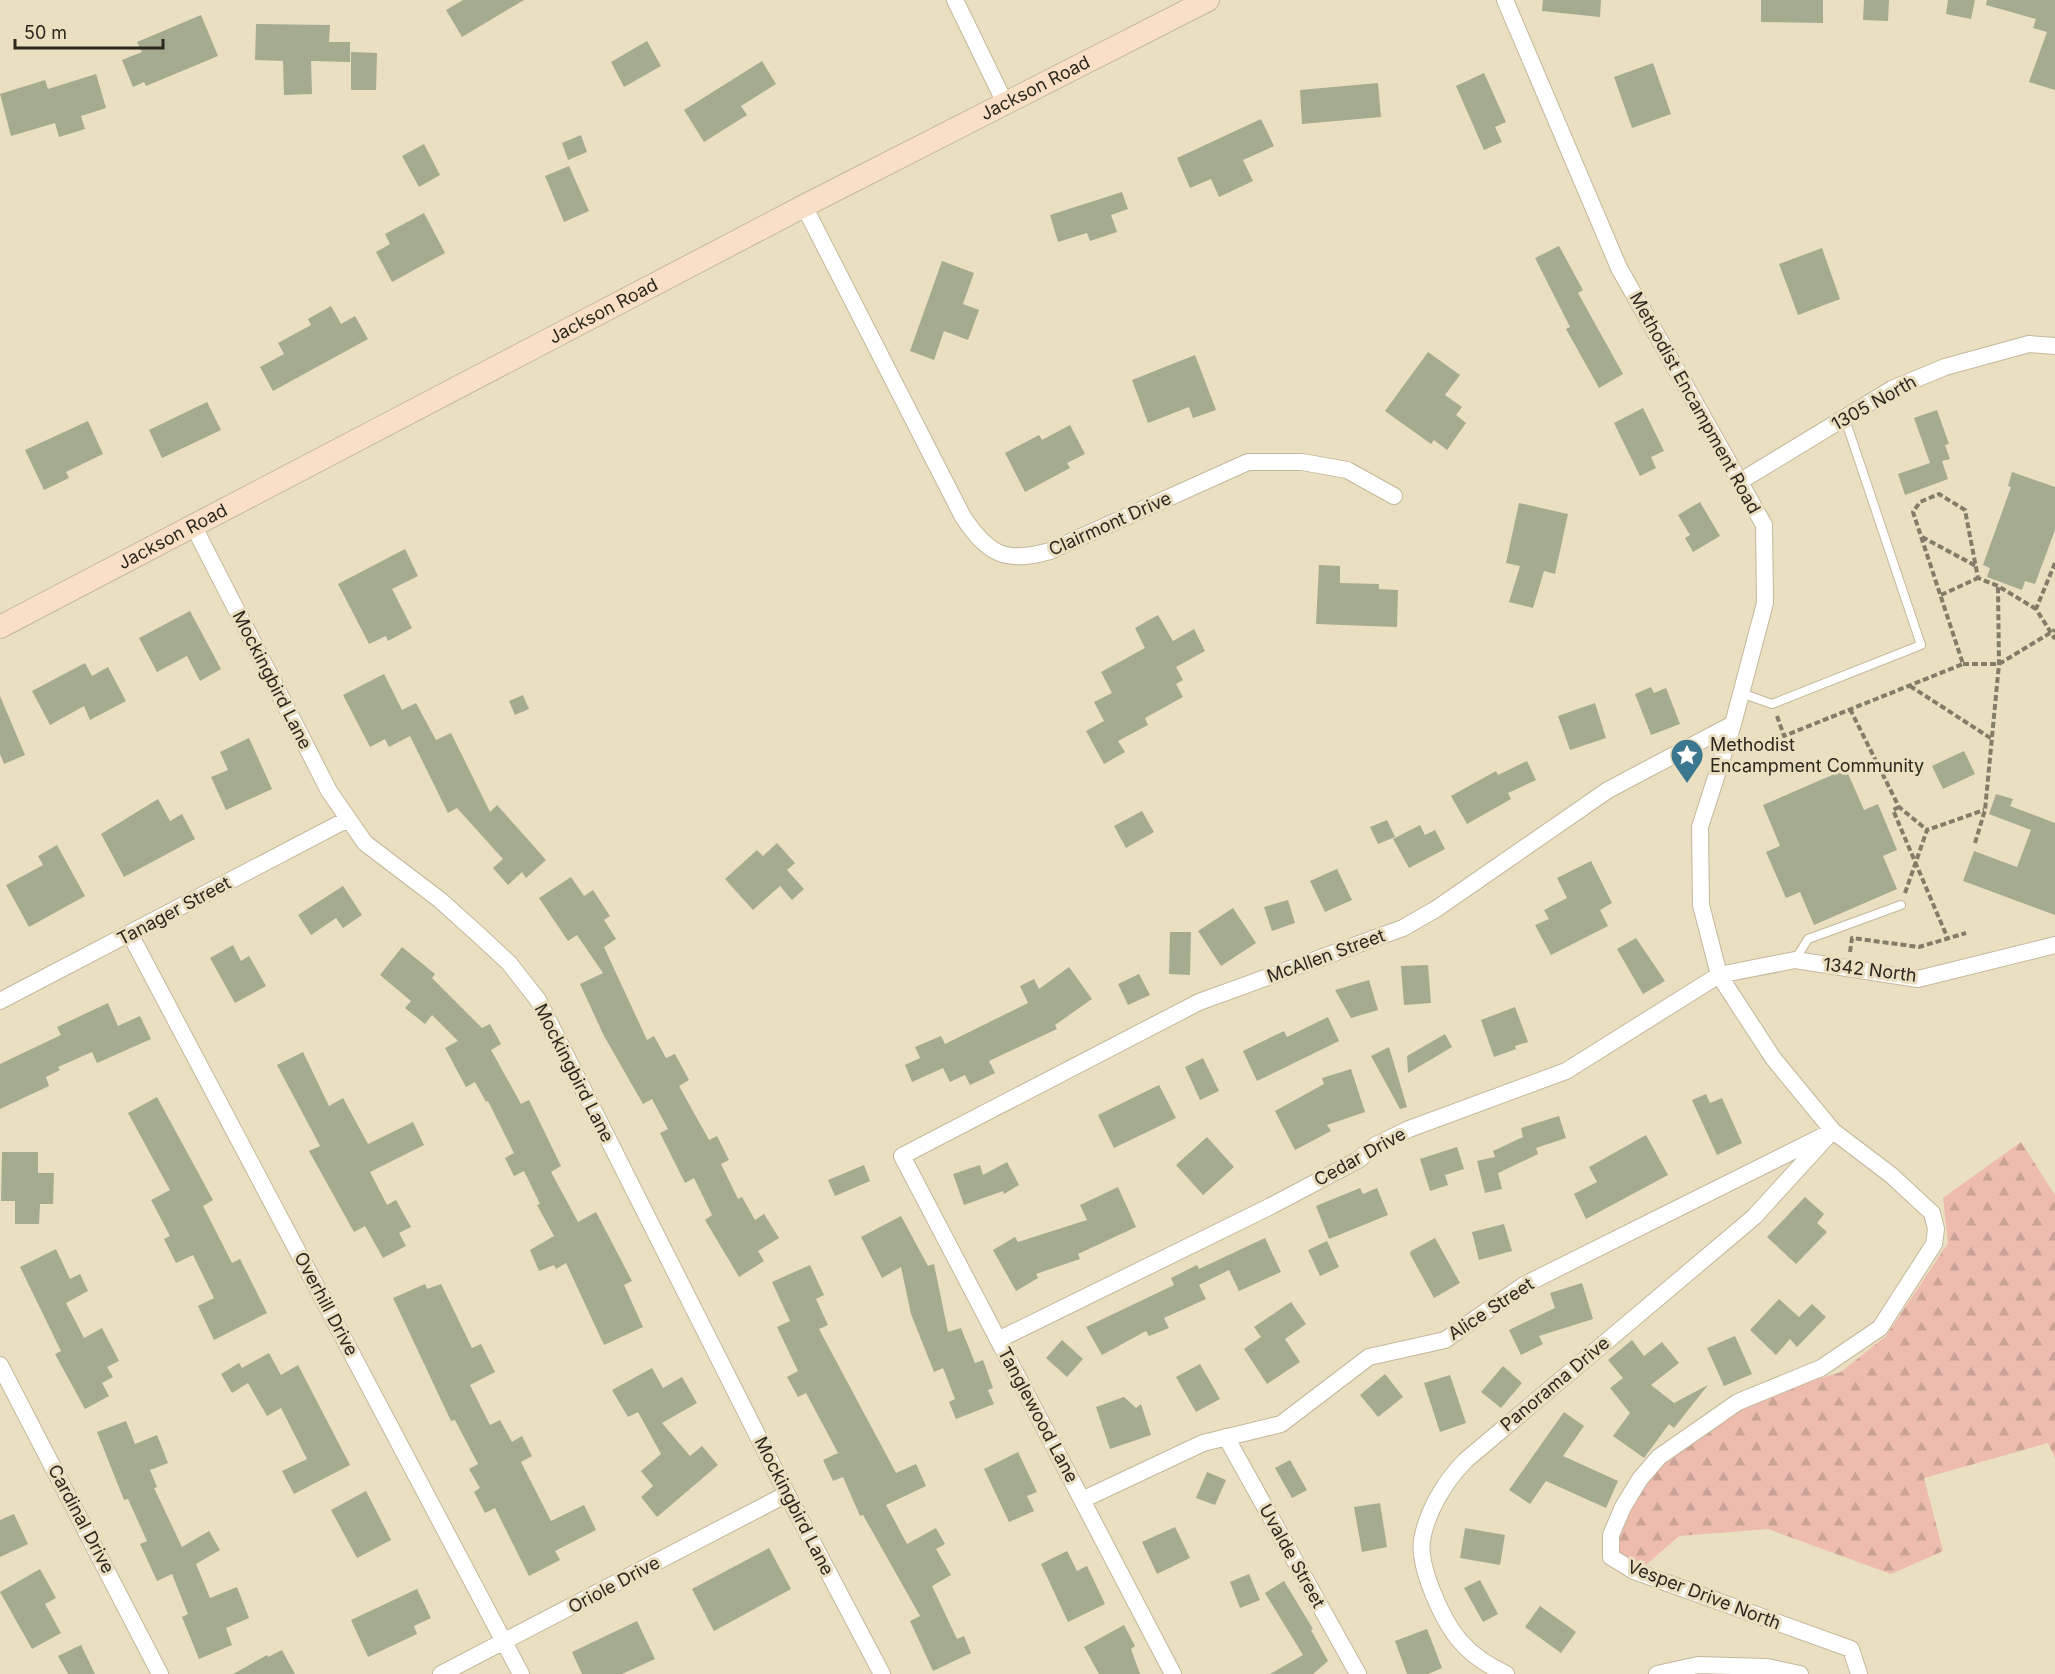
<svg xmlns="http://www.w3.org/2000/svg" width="2055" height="1674" viewBox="0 0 2055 1674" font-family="Inter,sans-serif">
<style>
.forest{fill:url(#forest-firs)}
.building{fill:#a5ab8e}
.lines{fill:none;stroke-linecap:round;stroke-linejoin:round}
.lane-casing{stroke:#c3b89b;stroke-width:10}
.street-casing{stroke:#c3b89b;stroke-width:18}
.secondary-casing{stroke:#c3b89b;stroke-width:24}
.path{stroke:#837c68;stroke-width:4;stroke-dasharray:6 3;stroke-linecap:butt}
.lane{stroke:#fff;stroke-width:8}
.street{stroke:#fff;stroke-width:16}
.secondary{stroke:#f8dfc5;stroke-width:22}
.labels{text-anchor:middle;stroke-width:6;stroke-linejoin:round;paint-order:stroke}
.street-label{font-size:18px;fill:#2c281d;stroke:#eadfc1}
.poi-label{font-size:18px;fill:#2c281d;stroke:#eadfc1;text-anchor:start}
</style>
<defs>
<pattern id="forest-firs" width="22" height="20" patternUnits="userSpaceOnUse" patternTransform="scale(1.5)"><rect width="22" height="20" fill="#edbcaf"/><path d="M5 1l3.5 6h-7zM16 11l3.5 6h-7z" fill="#cba296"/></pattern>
</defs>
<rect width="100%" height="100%" fill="#eadfc1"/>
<path class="forest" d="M2021,1142L2055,1195V1458L2048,1443L1924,1478L1943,1551L1891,1574L1768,1529L1679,1536L1646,1565L1618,1554L1619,1527L1651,1473L1739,1407L1785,1389L1841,1372L1886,1336L1948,1243L1943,1198Z"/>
<path class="building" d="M463,0H524L462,37L446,10Z
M1543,0H1601L1600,17L1542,11Z
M1761,0H1823V23L1761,22Z
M1864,0H1889L1888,21L1863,20Z
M1948,0H1975L1971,19L1946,14Z
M1987,0H2055V90L2029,82L2047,32L2033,28L2036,19L1986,5Z
M201,15L218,56L146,86L144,82L133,87L122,60L142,52L137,42Z
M256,24L330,25L329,42H350V62L311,61L312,94L284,95L283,61L255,60Z
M647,41L661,66L624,87L611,62Z
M351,52L377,53L376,90H351Z
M762,61L776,84L741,106L747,115L704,142L684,110Z
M1653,63L1671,114L1632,128L1614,77Z
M1484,73L1506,122L1495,127L1502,142L1484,150L1456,86Z
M96,74L106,108L81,116L85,129L59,137L55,123L11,136L0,94L45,80L48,89Z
M1378,83L1381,117L1302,124L1300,90Z
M1261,119L1274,146L1243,160L1253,181L1219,197L1211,179L1190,188L1177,158Z
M581,135L587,152L568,160L562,143Z
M424,144L440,175L419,187L402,156Z
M569,166L589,211L564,222L545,176Z
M1122,192L1128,209L1111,215L1117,232L1090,241L1087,233L1058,242L1050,215Z
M424,213L445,253L392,282L376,252L390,244L385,234Z
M1559,246L1583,290L1578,293L1623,374L1599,388L1566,329L1570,327L1535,258Z
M1822,248L1840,299L1798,315L1779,264Z
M942,261L974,273L963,304L979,310L968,340L944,331L934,360L910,351Z
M331,306L341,324L355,316L368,339L273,391L260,367L284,354L278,343L311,325L308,319Z
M1428,352L1460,375L1445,395L1462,407L1456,415L1466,423L1447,450L1434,440L1431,444L1385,411Z
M1195,355L1216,410L1193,418L1189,407L1148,423L1132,380Z
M207,402L221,430L162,458L149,430Z
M1643,408L1664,451L1651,457L1656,468L1640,476L1614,423Z
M1937,410L1949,444L1945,445L1950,459L1942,461L1948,479L1905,495L1898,474L1930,463L1914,418Z
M88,421L103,454L66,472L69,478L44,490L25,450Z
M1070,425L1085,454L1067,463L1070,468L1025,492L1005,453L1039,435L1042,440Z
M2012,472L2055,487V530L2035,584L2025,581L2022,590L1987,577L1990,568L1983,565L2011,487L2008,486Z
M1700,502L1720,536L1693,552L1685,538L1690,535L1678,515Z
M1519,503L1568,514L1555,574L1544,571L1533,608L1509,602L1520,566L1506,563Z
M405,549L418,576L392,589L412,628L388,641L386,636L369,644L338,584Z
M1319,565L1340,566V583L1379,584V589L1398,590L1397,627L1316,624Z
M190,611L221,669L200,681L187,656L157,672L139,638Z
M1158,615L1173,641L1194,629L1205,651L1176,667L1183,680L1176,684L1183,697L1145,718L1148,725L1118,741L1125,752L1104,764L1086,731L1104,721L1094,702L1112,693L1101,672L1145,648L1135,628Z
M85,663L92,676L108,667L126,701L90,720L84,706L50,725L32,691Z
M384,674L402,710L416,703L436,740L451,733L490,812L497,805L546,860L526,878L522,872L508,885L493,868L503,859L457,808L448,813L410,736L389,747L385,739L370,747L343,695Z
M1651,687L1654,693L1666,688L1680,724L1651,735L1635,694Z
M523,695L529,709L515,715L509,701Z
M0,696L25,755L4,764L0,754Z
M1595,703L1606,738L1570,750L1558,716Z
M249,738L272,789L226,810L211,777L228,770L220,752Z
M1964,751L1975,774L1943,789L1932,766Z
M1527,761L1536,780L1508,793L1511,799L1467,824L1451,796L1496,771L1498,775Z
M1846,769L1864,810L1878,804L1897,850L1883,856L1897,889L1814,925L1800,892L1786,898L1766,852L1780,846L1763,805Z
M1996,794L2013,799L2010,806L2055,823V915L1963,881L1974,851L2017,867L2031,830L1989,814Z
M158,799L170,821L182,814L195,839L124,877L101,834Z
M1142,811L1154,832L1126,848L1114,826Z
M1387,820L1395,837L1378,844L1370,827Z
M1420,825L1425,835L1435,830L1445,849L1409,868L1393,839Z
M777,843L795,863L787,870L804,889L792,900L780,886L753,910L725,879L757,850L763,856Z
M57,845L85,896L29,927L6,885L43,865L38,856Z
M1591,861L1612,903L1600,910L1608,926L1551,955L1535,925L1549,919L1544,910L1567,898L1557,878Z
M1337,869L1352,900L1325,912L1310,881Z
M571,877L584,896L593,890L610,916L604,920L616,939L604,947L647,1040L654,1036L666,1058L675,1054L689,1080L679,1086L709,1140L717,1136L729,1160L721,1164L738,1199L742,1197L755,1220L764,1214L779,1238L758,1251L764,1261L739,1277L705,1220L712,1215L694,1178L685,1183L660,1133L668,1129L652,1099L643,1104L604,1036L580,984L603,973L577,935L568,941L539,898Z
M343,886L362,915L343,928L336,918L311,935L298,915Z
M1288,900L1295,923L1272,931L1264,907Z
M1233,908L1256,943L1221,966L1198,931Z
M1170,932H1191L1190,975L1169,974Z
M1636,938L1665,981L1643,994L1617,949Z
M233,945L241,961L249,956L266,986L235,1003L210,958Z
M402,947L435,974L432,978L482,1028L490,1024L501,1044L491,1050L521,1104L529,1100L561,1166L551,1172L578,1222L596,1212L632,1281L624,1285L643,1327L604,1345L566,1263L556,1269L554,1265L539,1271L530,1250L554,1236L537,1205L540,1204L524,1171L514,1176L505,1158L514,1153L488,1101L486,1102L475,1082L466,1087L445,1048L458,1041L432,1015L425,1024L405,1008L411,1001L380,975Z
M1428,965L1431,1003L1404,1005L1401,966Z
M1069,967L1092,999L1055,1025L1057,1029L989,1061L995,1073L970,1085L965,1075L950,1082L943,1068L912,1082L905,1065L920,1058L915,1047L941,1036L945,1044L1028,1003L1020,986L1034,979L1039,989Z
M1139,974L1150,995L1128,1005L1118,984Z
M1369,980L1378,1010L1351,1018L1335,990Z
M108,1003L118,1026L140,1016L151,1039L97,1063L92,1052L58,1067L60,1070L46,1077L49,1086L0,1109V1064L61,1035L57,1027Z
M1515,1007L1528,1042L1515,1046L1516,1049L1494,1057L1481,1020Z
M1328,1017L1339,1041L1257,1081L1243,1051L1284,1031L1287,1037Z
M1445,1034L1452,1047L1408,1073L1407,1056Z
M1389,1047L1407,1107L1400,1109L1371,1056Z
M303,1052L329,1106L343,1098L368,1144L413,1122L424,1145L370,1172L387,1205L396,1200L411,1227L399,1233L406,1246L383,1258L365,1226L354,1232L309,1151L320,1146L277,1065Z
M1203,1058L1219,1091L1200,1100L1185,1067Z
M1351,1069L1365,1112L1327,1125L1331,1131L1295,1150L1275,1111L1324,1084L1322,1078Z
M1159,1085L1176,1118L1114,1148L1098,1115Z
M1706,1094L1710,1103L1722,1098L1742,1143L1717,1155L1692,1100Z
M157,1097L213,1200L203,1206L232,1263L240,1259L267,1313L214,1340L198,1306L214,1298L193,1255L176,1263L164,1239L170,1236L151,1200L170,1190L128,1113Z
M1559,1116L1566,1138L1536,1148L1538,1154L1498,1173L1502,1189L1485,1193L1477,1161L1495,1157L1493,1151L1523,1137L1521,1128Z
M1646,1135L1668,1175L1586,1219L1574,1194L1597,1182L1589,1167Z
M1207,1137L1234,1167L1203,1195L1176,1165Z
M1457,1147L1464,1169L1445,1175L1448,1185L1430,1191L1420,1159Z
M2,1152H38V1173H54L53,1204H40L39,1224H15V1201H1Z
M1007,1162L1019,1185L1004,1194L1003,1191L964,1205L953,1174L980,1165L983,1175Z
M864,1165L870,1181L835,1196L828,1180Z
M1118,1187L1136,1227L1078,1254L1080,1259L1036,1274L1038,1278L1016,1291L993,1250L1015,1237L1018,1242L1087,1220L1080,1205Z
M1360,1188L1363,1194L1377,1188L1388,1215L1329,1239L1316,1206Z
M1805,1197L1824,1214L1817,1223L1827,1232L1796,1264L1767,1237Z
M901,1216L928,1266L934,1264L948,1332L961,1328L975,1363L983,1360L993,1388L988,1390L994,1404L956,1419L949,1402L955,1399L943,1368L934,1372L911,1314L901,1267L882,1278L861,1237Z
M1504,1224L1512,1251L1479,1260L1472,1232Z
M1265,1238L1281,1272L1239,1291L1229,1270L1199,1285L1206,1299L1164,1318L1169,1328L1149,1336L1146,1331L1102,1355L1086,1327L1174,1285L1171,1278L1197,1265L1199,1269Z
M1435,1238L1460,1283L1434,1298L1410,1254L1411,1251Z
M1327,1241L1339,1267L1320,1276L1308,1250Z
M56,1249L70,1279L80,1274L88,1291L66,1303L84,1338L102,1328L119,1361L107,1367L113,1377L102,1383L109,1396L85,1409L55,1354L61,1351L20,1267Z
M810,1265L824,1295L816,1299L828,1325L819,1329L896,1473L916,1464L926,1486L886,1505L907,1544L936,1528L945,1544L936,1549L951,1575L932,1586L957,1639L964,1636L971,1653L933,1671L910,1621L920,1616L863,1515L860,1516L843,1477L833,1481L823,1460L838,1453L806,1393L798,1397L787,1377L798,1371L777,1327L790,1321L772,1282Z
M1582,1283L1593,1319L1539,1336L1543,1344L1521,1355L1509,1330L1555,1308L1550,1293Z
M425,1284L427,1289L441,1284L472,1348L481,1344L495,1372L470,1385L490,1425L500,1420L512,1442L522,1436L532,1456L521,1462L551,1521L584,1505L596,1530L555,1551L560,1560L529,1576L495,1508L485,1513L474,1492L480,1488L469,1469L478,1464L455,1420L451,1421L393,1298Z
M1779,1299L1799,1317L1812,1304L1826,1317L1797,1347L1790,1339L1776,1355L1750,1330Z
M1291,1302L1306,1324L1285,1339L1300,1362L1267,1384L1244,1349L1261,1337L1254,1327Z
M1735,1336L1752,1374L1724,1386L1707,1348Z
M1062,1340L1083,1359L1067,1377L1046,1358Z
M1632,1340L1644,1356L1662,1342L1679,1363L1651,1385L1674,1403L1708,1385L1674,1428L1669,1424L1644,1458L1613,1436L1630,1413L1610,1388L1623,1378L1608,1360Z
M269,1353L281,1375L298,1365L350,1465L294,1494L282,1471L307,1459L281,1408L267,1416L248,1383L232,1393L221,1374L239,1363L242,1368Z
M1200,1364L1220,1399L1196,1412L1176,1377Z
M1503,1366L1522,1383L1501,1408L1481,1392Z
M652,1368L663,1388L682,1377L697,1403L662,1423L690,1456L702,1446L718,1465L657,1517L641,1497L653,1486L641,1471L661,1454L638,1412L628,1417L612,1390Z
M1385,1374L1403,1397L1378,1417L1360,1395Z
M1450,1375L1466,1423L1440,1432L1424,1383Z
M1124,1397L1136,1408L1141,1404L1151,1435L1110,1449L1096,1407Z
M1564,1412L1584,1426L1563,1456L1618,1481L1606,1508L1546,1481L1530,1504L1509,1490Z
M126,1421L135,1444L157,1435L168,1463L150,1470L157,1487L154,1488L182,1547L209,1531L220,1550L196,1564L210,1598L237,1587L249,1618L226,1628L232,1645L199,1659L182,1617L188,1614L172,1574L157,1581L140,1544L147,1541L128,1499L124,1500L97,1432Z
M1018,1452L1037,1492L1027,1496L1034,1511L1009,1522L984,1469Z
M1290,1460L1307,1490L1292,1498L1275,1468Z
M1207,1472L1226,1480L1215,1505L1196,1498Z
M366,1491L391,1540L357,1558L331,1510Z
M1380,1503L1387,1547L1362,1552L1354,1507Z
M14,1514L28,1544L0,1557V1520Z
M1175,1527L1190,1558L1157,1574L1142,1542Z
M1465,1528L1505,1535L1500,1565L1460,1558Z
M769,1548L791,1589L714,1631L692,1589Z
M1067,1551L1077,1571L1087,1566L1105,1604L1068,1622L1041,1564Z
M40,1569L56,1598L45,1604L61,1633L32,1649L0,1592Z
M1249,1574L1260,1600L1240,1608L1230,1582Z
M1480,1580L1498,1614L1483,1622L1464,1588Z
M1284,1581L1313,1629L1311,1630L1328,1661L1313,1674H1270L1303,1655L1265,1593Z
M417,1589L431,1618L414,1626L417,1634L368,1657L351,1620Z
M1540,1606L1576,1632L1561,1653L1525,1627Z
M637,1621L655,1659L622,1674H582L572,1652Z
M1124,1625L1135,1646L1131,1649L1140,1674H1099L1084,1647Z
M1427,1629L1442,1668L1428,1674H1407L1395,1641Z
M81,1645L95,1674H68L58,1656Z
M282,1650L295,1674H233L267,1655L268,1657Z"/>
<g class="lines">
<defs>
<path id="lane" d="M1741,693L1772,704L1921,645L1845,419
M1795,960L1808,939L1901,905"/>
<path id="street" d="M955,0L1006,105
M1505,0L1619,268L1764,525L1765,603L1733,724L1700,827L1701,905L1719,975L1773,1058L1833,1131L1891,1175L1932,1213L1936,1229L1934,1244L1880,1328L1821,1368L1738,1402L1659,1457L1640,1479L1623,1507L1611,1535V1557L1634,1571L1851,1649L1859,1674
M804,206L963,517C988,554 1005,564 1050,551L1248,462H1302L1347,470L1394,496
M1739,482L1892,389L1945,367L2029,344L2055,346
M194,527L329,791L365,843L440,900L480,936L509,963L538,1000L787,1494L882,1674
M130,934L521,1674
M0,1001L348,819
M998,1340L1271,1206L1358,1160L1376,1145L1409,1129L1566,1071L1719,975L1795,960L1918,979L2055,945
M0,1365L160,1674
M1226,1437L1358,1674
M1082,1500L1203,1443L1281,1424L1369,1357L1445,1340L1524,1285L1833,1131
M441,1674L787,1494
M1173,1674L902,1156L1199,1002L1403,928L1436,909L1608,790L1733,724
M1506,1674C1491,1667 1472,1655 1461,1642C1443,1622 1418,1567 1422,1540C1427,1511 1445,1481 1466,1460L1754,1217L1826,1138
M1657,1674L1698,1665L1767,1667L1800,1674"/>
<g id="secondary">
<path id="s1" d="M0,627L804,206L1208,0"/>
</g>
</defs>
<use href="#lane" class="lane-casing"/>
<use href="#street" class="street-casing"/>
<use href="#secondary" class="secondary-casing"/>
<path class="path" d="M1922,537L1976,566
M2055,563L2036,609L2055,639
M1941,595L1978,578
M1963,664H1999L2055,630
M1910,686L1992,739
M1850,709L1899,807L1927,830
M1777,716L1784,736L1963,664L1913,512L1920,502L1939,494L1965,510L1978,578L1998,586L2036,609
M1899,807L1893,810L1948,939
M1975,843L1985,810L1999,664L1998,586
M1905,893L1927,830L1984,810
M1850,952L1852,938L1919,947L1966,933"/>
<use href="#lane" class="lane"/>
<use href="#street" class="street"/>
<use href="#secondary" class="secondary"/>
</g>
<defs>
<symbol id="sight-pin" viewBox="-11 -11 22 30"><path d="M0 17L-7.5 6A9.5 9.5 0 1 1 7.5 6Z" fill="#3c7790" stroke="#eadfc1"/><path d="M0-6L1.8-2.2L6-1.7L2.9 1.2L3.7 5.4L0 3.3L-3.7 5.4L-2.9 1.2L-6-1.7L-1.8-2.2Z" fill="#fff"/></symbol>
</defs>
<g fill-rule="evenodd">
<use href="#sight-pin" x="1668" y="736" width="38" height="52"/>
</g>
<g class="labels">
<g class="street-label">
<text dy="6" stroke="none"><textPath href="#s1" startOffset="1167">Jackson Road</textPath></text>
<text dy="6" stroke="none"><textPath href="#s1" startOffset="681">Jackson Road</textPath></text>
<text transform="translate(1695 403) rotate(61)" y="6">Methodist Encampment Road</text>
<text transform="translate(1874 403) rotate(-29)" y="6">1305 North</text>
<text transform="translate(1110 524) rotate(-24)" y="6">Clairmont Drive</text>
<text dy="6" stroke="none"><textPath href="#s1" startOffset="195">Jackson Road</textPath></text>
<text transform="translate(272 680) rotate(63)" y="6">Mockingbird Lane</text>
<text transform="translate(174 911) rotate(-28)" y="6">Tanager Street</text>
<text transform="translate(1326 956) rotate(-20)" y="6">McAllen Street</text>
<text transform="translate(1870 970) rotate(7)" y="6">1342 North</text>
<text transform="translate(574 1073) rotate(63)" y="6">Mockingbird Lane</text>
<text transform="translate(1360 1157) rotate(-29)" y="6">Cedar Drive</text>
<text transform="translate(326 1304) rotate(62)" y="6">Overhill Drive</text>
<text transform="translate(1491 1309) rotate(-33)" y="6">Alice Street</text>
<text transform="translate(1555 1384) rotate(-40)" y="6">Panorama Drive</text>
<text transform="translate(1038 1415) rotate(62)" y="6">Tanglewood Lane</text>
<text transform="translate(794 1506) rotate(63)" y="6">Mockingbird Lane</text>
<text transform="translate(81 1519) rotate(62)" y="6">Cardinal Drive</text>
<text transform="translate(1292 1556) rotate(61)" y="6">Uvalde Street</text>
<text transform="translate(614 1585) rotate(-28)" y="6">Oriole Drive</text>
<text transform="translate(1704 1595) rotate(21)" y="6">Vesper Drive North</text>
</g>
<g class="poi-label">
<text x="1710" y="751">Methodist<tspan x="1710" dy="21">Encampment Community</tspan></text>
</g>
</g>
<path d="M15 39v9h148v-9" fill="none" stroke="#2c281d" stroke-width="3"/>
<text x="24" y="39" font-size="18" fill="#2c281d" stroke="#eadfc1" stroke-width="4.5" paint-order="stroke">50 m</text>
</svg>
